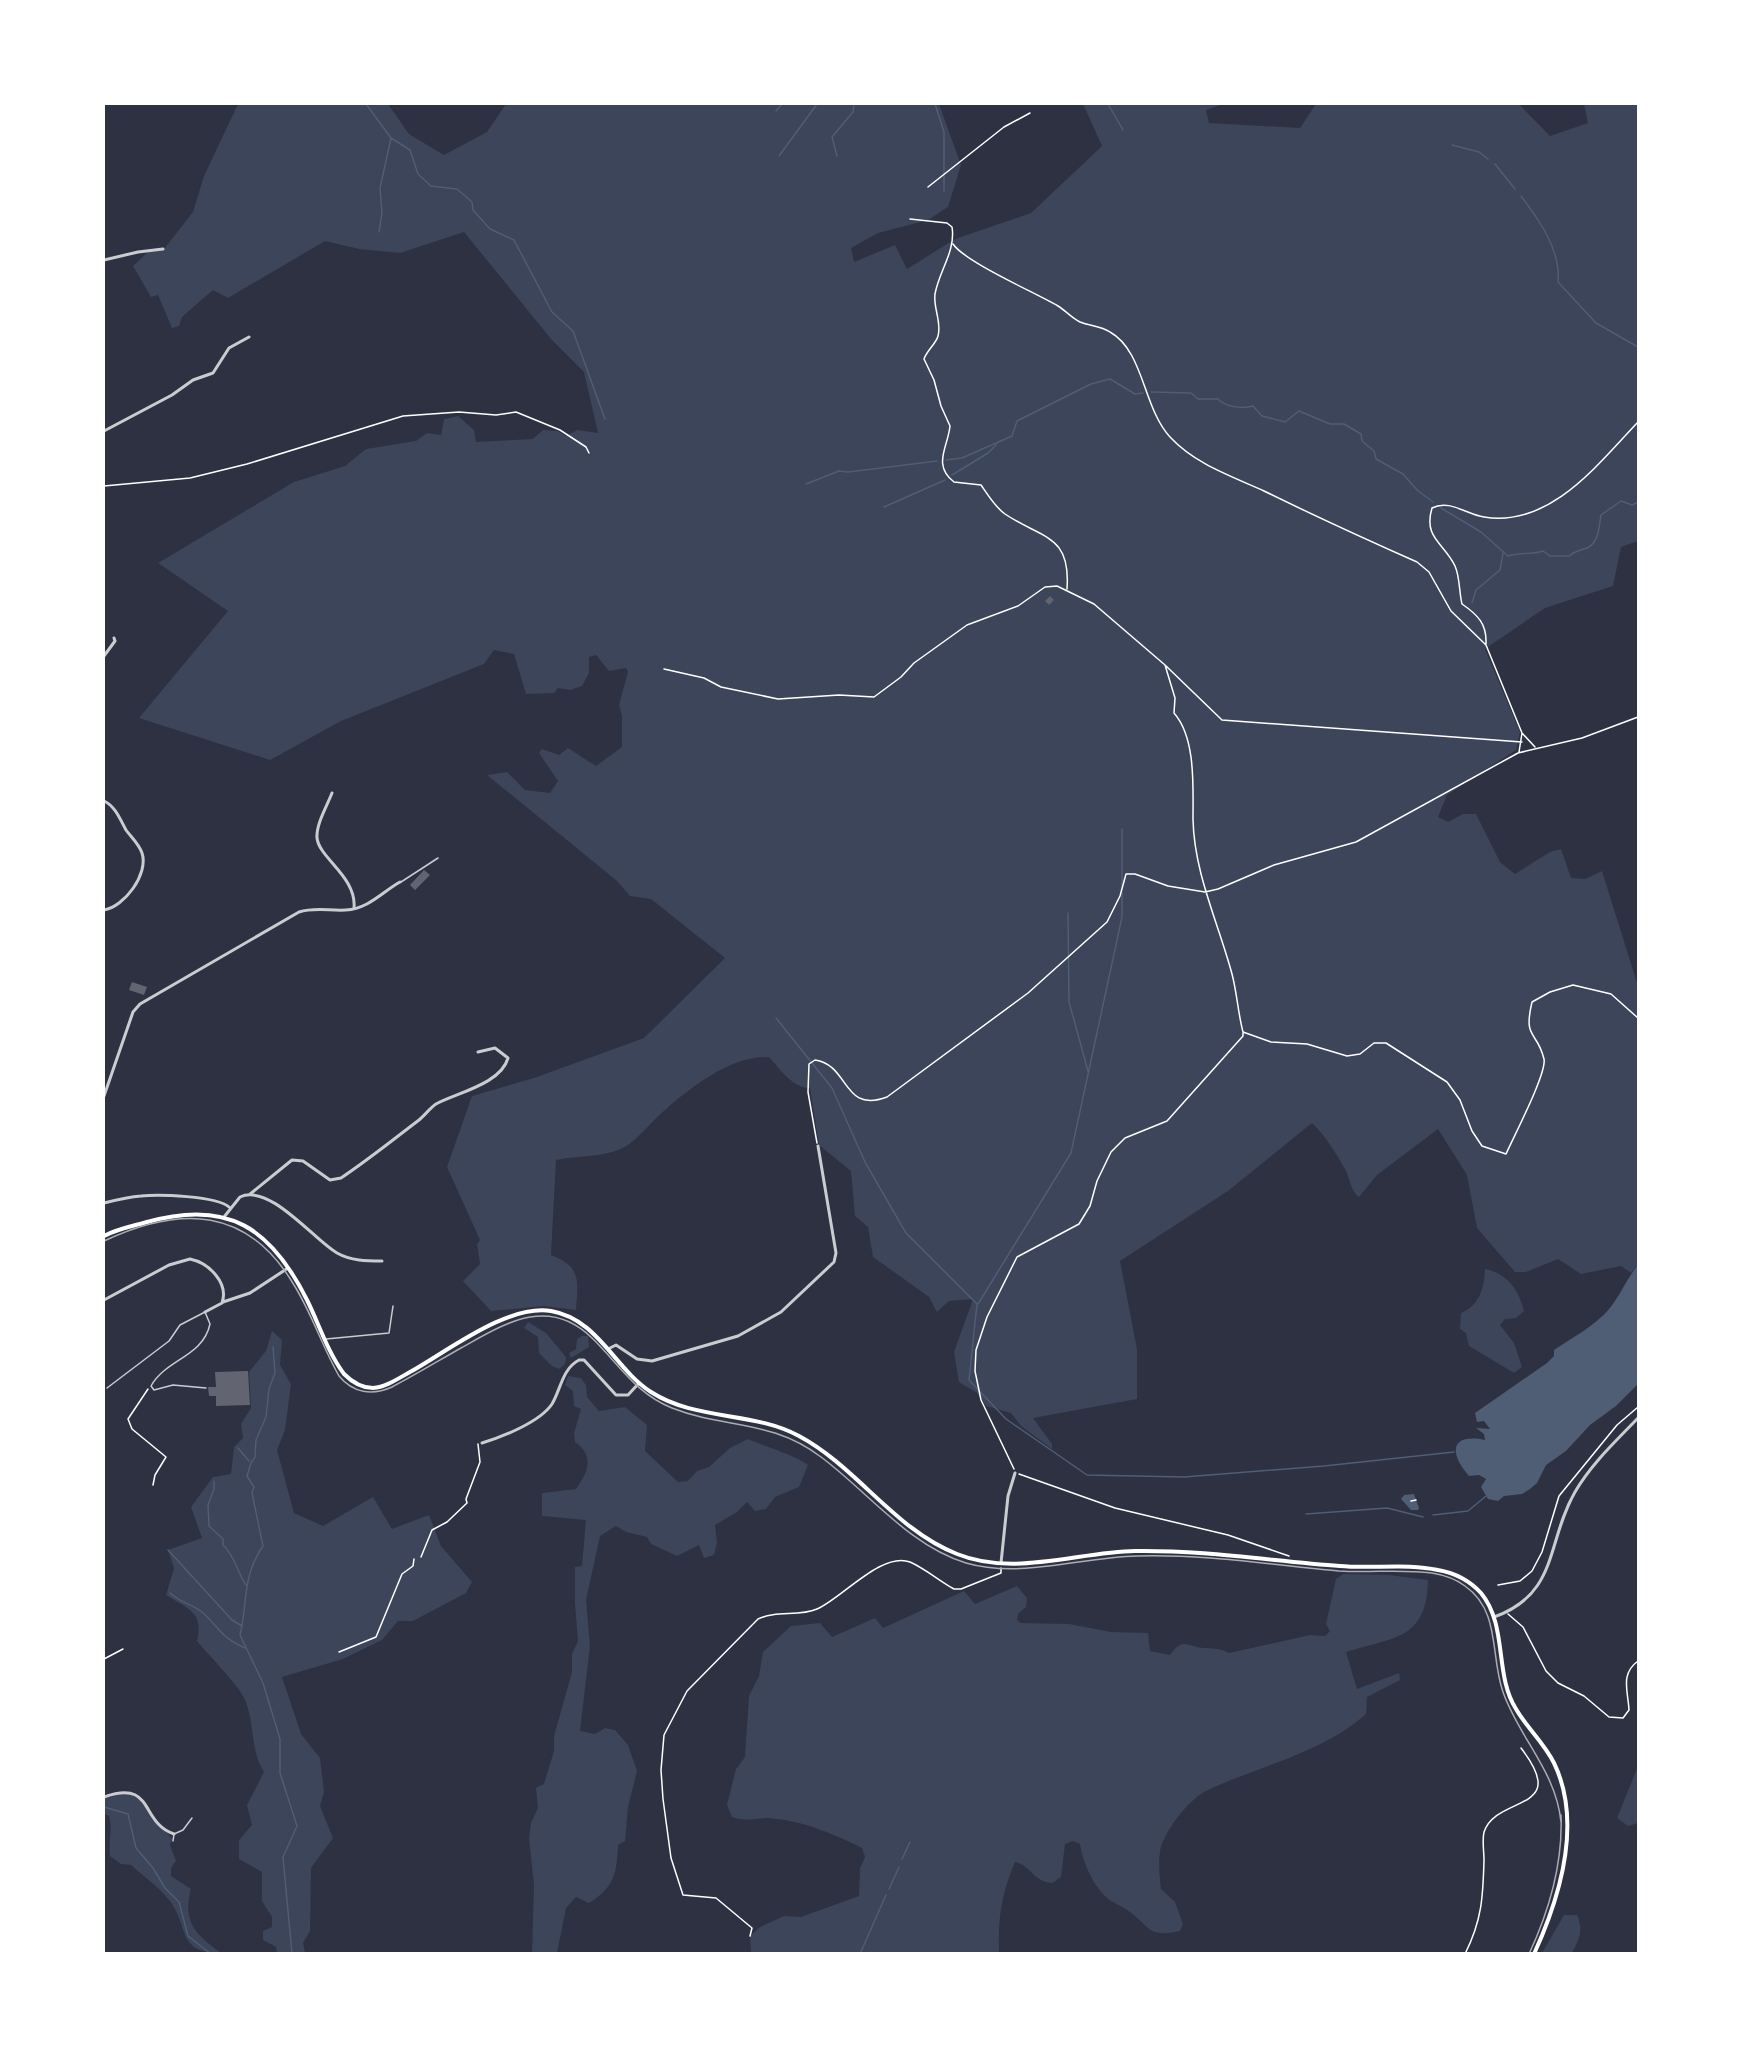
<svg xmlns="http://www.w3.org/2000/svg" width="1742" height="2057" viewBox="0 0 1742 2057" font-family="'Archivo Narrow',sans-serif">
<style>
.green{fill:#3c4559}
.water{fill:#4f5d75}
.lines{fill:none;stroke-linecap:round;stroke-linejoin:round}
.stream{stroke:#4f5d75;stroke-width:1.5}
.building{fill:#626471}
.path{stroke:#fff;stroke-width:1.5}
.service{stroke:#caccd0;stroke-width:1.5}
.minor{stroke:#caccd0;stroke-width:3}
.secondary{stroke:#fff;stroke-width:4}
.rail{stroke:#abadb3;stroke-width:1.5}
</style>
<rect width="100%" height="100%" fill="#2d3142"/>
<path class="green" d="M238,104H388L409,134L444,155L487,132L506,104H939L961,165L948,207L928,220L878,233L851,248L854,262L895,245L907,269L955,239L1031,213L1102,146L1083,104H1223L1206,110L1209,123L1300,128L1316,104H1519L1550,136L1588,123L1584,104H1638V541L1621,547L1613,586L1545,608L1485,649L1520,732L1516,750L1447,795L1438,817L1448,822L1463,814H1476L1500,862L1515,874L1550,852L1561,849L1571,878L1585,879L1602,871L1638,986V1265L1631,1273L1621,1266L1581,1274L1558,1259L1526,1272H1515L1477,1228L1467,1175L1438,1129L1377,1175L1359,1197C1351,1191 1350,1180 1346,1171C1337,1155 1326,1136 1312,1123L1228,1191L1120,1261L1137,1349V1399L1033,1418L1052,1444V1449L1021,1426L1011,1413L986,1406L977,1393L959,1382L954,1352L973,1299L949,1301L937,1312L929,1297L873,1257L868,1227L855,1216L851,1171L819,1145L810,1088C792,1088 780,1069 769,1057C732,1055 691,1087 665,1110C652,1121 641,1136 628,1145C608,1158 578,1155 556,1160L551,1255C582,1267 578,1281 576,1310L544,1306L491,1311L463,1281L480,1264L477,1244L480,1240L447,1167L472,1096L534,1078L644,1038L725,958L651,899L630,896L617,881L487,775L507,772L525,790L550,793L558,781L539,753L542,749L559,755L568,748L596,766L622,747V716L619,705L628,672L626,668L609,671L596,655L589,657V673L582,686L570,690L558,688L554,693L526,694L514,654L494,650L484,664L341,721L270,760L139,718L228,611L158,563L294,482L345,466L366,449L416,441L427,433L441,435L444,419L458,416L474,430L476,442L533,439L543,430L558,431L566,436L577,430L598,433L584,372L551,339L464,232L400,253L359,249L325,241L228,298L213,290L182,317L179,326L172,328L158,295L151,297L133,266L148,252L164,249L193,212L204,176Z
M1485,1269C1507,1273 1519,1290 1524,1311L1516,1318L1505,1319L1500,1325L1514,1343L1522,1367L1514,1373L1469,1346L1466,1333L1460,1329L1461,1313C1480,1305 1484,1288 1485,1269Z
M528,1322L546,1333L566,1357L565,1364L559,1369L552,1366L539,1353L538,1337L524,1328Z
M272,1331L282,1340L280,1365L291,1384L285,1430L277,1450L294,1513L323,1526L373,1497L392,1529L429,1515L441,1546L472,1582L466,1593L413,1621H398L382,1640L343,1659L282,1677L301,1734L320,1758L324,1792L320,1806L333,1838L311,1868L310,1931L303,1943L305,1953H277L276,1947L263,1940V1931L272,1927V1917L262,1901V1872L239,1859V1840L252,1825L247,1805L264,1772C250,1751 255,1723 245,1700C239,1685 208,1655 197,1641C204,1612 188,1609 166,1595L174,1568L168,1550L202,1538L191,1507L213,1477L231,1474L234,1447L243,1438L241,1424L251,1408L249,1372L266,1351Z
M582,1336H588L589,1347L571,1358L569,1353L576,1349L577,1339Z
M568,1376L581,1378L586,1385L587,1397L599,1411L625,1407L647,1425L645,1451L678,1482L688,1481L697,1471L709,1467L730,1448L748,1439C764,1446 797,1456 808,1465L799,1487L775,1497L766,1509L755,1511L747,1502L737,1512L715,1525L717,1543L714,1555L704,1558L699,1545L677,1556L651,1544L647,1537L626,1532L616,1526L600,1536L586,1600L590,1646L580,1731L595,1734L605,1728L615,1730L628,1745L637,1771L628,1807L625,1841L618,1845C617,1873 614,1888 589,1903L576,1897L566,1908L557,1953H532L534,1885L529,1838L531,1823L538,1808L536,1788L544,1784L554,1751V1736L572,1672V1654L578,1641L575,1604V1567L582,1566L586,1520L542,1516V1493L576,1489C588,1472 595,1456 575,1442L574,1433L581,1409L574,1406L573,1391L565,1385Z
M1343,1574L1389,1575L1428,1580C1427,1640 1394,1637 1346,1652L1357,1689L1399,1673L1400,1680L1367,1697L1366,1714C1321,1754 1258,1766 1206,1791C1189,1799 1162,1834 1160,1852C1158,1864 1160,1877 1161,1889L1175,1902L1183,1924L1180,1931C1146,1939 1149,1924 1127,1910C1122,1906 1116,1904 1111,1901C1094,1889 1083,1863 1080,1844L1073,1841L1065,1844L1061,1877L1052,1883C1032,1881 1031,1865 1015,1862C1001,1895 998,1918 999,1953H751L750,1936L760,1927L784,1916L801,1917L859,1896L860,1868L865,1857L862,1848C832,1833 803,1821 769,1818C754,1818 748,1822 732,1817L727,1805L736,1769L745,1757L749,1696L759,1676L763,1652L791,1626L820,1623L832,1637L875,1618L883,1628L964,1591L975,1604L1017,1586L1027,1598L1026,1607L1018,1614L1017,1620L1021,1623L1069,1624L1111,1632L1148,1633L1150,1651L1170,1655C1184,1636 1186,1647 1205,1648C1215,1649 1220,1648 1229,1653L1310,1635L1325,1636L1330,1631L1326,1624L1336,1579Z
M1638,1766V1823L1628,1826L1617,1818Z
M129,1792L138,1798L172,1839L170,1845L176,1861L171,1868V1876L191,1889C182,1923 196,1934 221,1953C176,1953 190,1927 169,1900C159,1887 143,1876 131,1865L121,1864L110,1856C108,1843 113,1828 109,1816L104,1814V1799Z
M1564,1915H1577C1584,1930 1579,1940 1572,1953H1542Z"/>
<path class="water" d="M1638,1265V1384L1616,1406L1590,1425L1566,1451L1546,1465L1537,1483L1530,1489L1522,1494L1504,1496L1498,1501L1488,1499L1481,1487L1486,1479L1479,1475L1469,1476C1448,1452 1451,1433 1485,1440L1484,1434L1476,1428L1490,1429L1484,1421L1477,1422L1475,1413L1547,1363L1554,1356V1350C1573,1337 1595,1326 1610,1308C1621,1294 1627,1278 1638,1265Z
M1414,1494L1419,1508L1418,1510H1411L1401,1499L1404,1495Z"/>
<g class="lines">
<path class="stream" d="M366,104L391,138L410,150L418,174L431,186L457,189L472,202L473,210L490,229L514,240L552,312L573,331L605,419
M935,104L944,132V191
M1108,104L1123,130
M776,111L782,104
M1452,145L1479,152L1488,159
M779,156L817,104
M837,156L832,137L853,112L854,104
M1495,164L1515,189
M1521,196C1539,220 1561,250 1558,282L1596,323L1638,347
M379,232L382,213L380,188L391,138
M1151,392L1191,393L1198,399H1218C1225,407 1242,409 1253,406L1262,416L1285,422L1299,411L1330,424H1344L1361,434L1362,441L1374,451L1376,459L1403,474L1417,490L1433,502
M946,460L962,458L1012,436L1017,421L1091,384L1110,379L1135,394L1143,393
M952,475L988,453L996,445
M806,484L839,471L848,472L937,461
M884,507L945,480
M1441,508L1481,532L1508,556C1521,552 1530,555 1543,551L1550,556H1569C1576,550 1579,551 1587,548C1599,543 1599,526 1601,515L1621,501L1632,505L1638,502
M1472,603L1476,590L1500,570L1503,553
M1122,888V829
M1068,913L1069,1002L1088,1071
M776,1018L832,1088L865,1162L906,1233L977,1304L969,1380L1006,1419L1087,1475L1184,1477L1324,1466L1454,1452
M978,1304L1071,1153L1122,917V893
M273,1347L275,1373L269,1389L266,1417L256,1440L255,1457L251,1463L247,1476L254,1487L252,1493L263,1546C242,1576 248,1601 240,1635L263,1683L280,1739V1773L297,1826L283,1857L292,1954
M238,1448L249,1461
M214,1481V1489L208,1505L209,1526L223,1539V1545C235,1556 237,1572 246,1585
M1306,1514L1387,1508L1423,1517
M1433,1515L1468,1511L1486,1496
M168,1550L232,1620L242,1626
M170,1593C179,1602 192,1604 202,1612C220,1628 220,1637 245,1648
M104,1807L128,1814L136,1848L153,1868L165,1888L179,1902L188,1936L211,1954
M902,1859L910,1842
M889,1889L899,1867
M860,1954L886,1895"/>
</g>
<path class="building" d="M1050,596L1054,600L1049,605L1045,601Z
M424,870L430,875L415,890L410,885Z
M132,982L147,987L144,995L129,990Z
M248,1371L250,1405L216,1406V1396H209L208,1387H216L215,1372Z"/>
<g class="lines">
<path class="path" d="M928,187L1004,127L1030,113
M910,219L947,223L952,227C956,251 939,271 935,294C933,308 942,322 938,336C936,344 927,350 924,359L934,380L941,406L950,426C948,447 932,465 954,482L981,485C988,495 995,507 1005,514C1042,539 1071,534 1067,589
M953,244C965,262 1036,293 1058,306C1066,311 1072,318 1080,322C1090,326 1101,326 1110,332C1144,351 1143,408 1170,437C1195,464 1231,476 1264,491C1315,516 1365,539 1417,562L1429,572L1451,611L1486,645L1522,733L1535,747
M104,486L190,478L247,464L403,416L459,412L496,415L516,412L560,430L586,447L589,453
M1486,644C1487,624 1478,615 1462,604C1459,592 1460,577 1455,566C1444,543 1423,538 1432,508C1449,499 1466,514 1484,517C1550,528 1598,464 1638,422
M1165,665L1175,698L1174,713C1196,738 1193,787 1193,819C1194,873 1218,922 1232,974C1237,993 1238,1013 1243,1032L1271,1042L1307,1044L1347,1056L1360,1054L1374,1043H1386L1447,1082L1460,1100L1472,1131L1482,1146L1506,1154C1514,1136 1547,1073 1544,1059C1537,1030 1523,1040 1532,1002L1550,992L1573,985L1611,994L1638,1018
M664,669L704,678L721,687L778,699L839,695L874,697L901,677L914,663L967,625L1018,606L1045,587L1057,586L1094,604L1165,665L1222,720L1522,742
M1519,752L1522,733
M817,1143L808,1092L809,1064L815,1060C850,1065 842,1114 887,1097L1028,993L1107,922L1120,896L1126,874H1135L1168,886L1205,892L1218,889L1274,865L1356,842L1518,753L1582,738L1638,717
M148,1389L128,1419L132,1429L166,1457L155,1475L153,1485
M1014,1469L981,1400L975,1371L976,1350L987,1317L1017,1257L1079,1224L1090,1206L1097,1181L1111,1152L1125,1138L1167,1121L1243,1036V1033
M1019,1474L1115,1508L1228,1535L1289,1556
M1411,1501L1416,1500
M421,1557L432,1530L447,1522L467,1503L466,1499L480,1462L478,1444
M1498,1585L1520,1581L1532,1571L1542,1552L1559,1496L1617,1425L1638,1407
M1508,1614L1523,1627L1546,1671L1558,1683L1584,1696L1609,1717L1623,1718L1629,1710C1628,1691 1620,1674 1638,1661
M339,1652L376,1637L402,1574L413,1566L414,1559
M104,1659L123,1649
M750,1936L752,1928L716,1898L683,1895L671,1858L663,1799L661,1770L664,1735L687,1691L758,1619C777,1610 798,1617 817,1609C841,1599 882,1551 910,1562C926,1569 939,1581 954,1589H961L1001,1573V1568
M1465,1954C1482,1920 1483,1897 1484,1860C1484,1852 1482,1840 1484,1832C1497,1794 1571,1813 1521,1748"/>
<path class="service" d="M401,882L438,858
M326,1339L389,1333L393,1306
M107,1388L169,1341L180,1325L205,1312L210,1324C203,1357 166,1359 151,1386L154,1390L173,1385L206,1388
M173,1841L174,1834L183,1830L192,1818"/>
<path class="minor" d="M104,260L138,252L163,249
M104,431L172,395L193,380L213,373L229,348L249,337
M104,656L115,641L114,638
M332,793C327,806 316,824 317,838C319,858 357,877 354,908
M104,801C115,806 120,819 126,830C131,837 139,844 142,853C149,874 124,907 104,910
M104,1096L133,1012L140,1004L299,912C315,907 329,911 346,910C368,909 382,892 400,882
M249,1195L292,1160L303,1161L330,1180L341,1178C368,1160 394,1139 419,1120C425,1115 430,1108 436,1104C456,1093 501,1084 508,1058L495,1048L478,1052
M104,1203C116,1200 128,1197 141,1196C158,1194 217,1196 229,1207
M224,1217L240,1197C270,1183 315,1241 337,1253C351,1261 367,1261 382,1261
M104,1300L169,1265L190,1259C209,1263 229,1283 222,1303L205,1312
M223,1302L250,1293L288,1268
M608,1349L616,1345L637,1359L652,1361L738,1336L781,1312L834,1262L836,1253L818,1146
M482,1443C502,1437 540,1422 552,1404C561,1389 562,1369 579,1360H584L616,1395H628L639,1383
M1001,1563L1008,1496L1015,1473
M1494,1617C1559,1594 1546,1542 1575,1492C1591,1464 1616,1441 1638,1418
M104,1797C155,1779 139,1822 174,1834
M140,1954H156"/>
<path class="secondary" d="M104,1236C117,1229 133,1226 147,1222C228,1199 271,1228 307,1300C319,1324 328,1353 344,1374C352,1382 361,1388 373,1388C386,1387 399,1378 410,1372C448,1351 507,1304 551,1311C598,1319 614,1368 651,1392C696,1421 753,1411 799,1436C857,1467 895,1530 957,1554C1014,1577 1077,1552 1135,1551C1204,1550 1272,1561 1340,1566C1372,1569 1407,1563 1438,1570C1455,1573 1470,1581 1481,1593C1508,1626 1494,1674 1516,1709C1527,1728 1544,1743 1554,1763C1583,1823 1560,1897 1534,1954"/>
<path class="rail" d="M104,1241C181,1205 248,1207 294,1285C312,1314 322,1346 339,1376C353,1393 372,1396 392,1387C415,1375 438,1361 461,1348C504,1324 548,1295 592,1338C619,1364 636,1394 672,1408C725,1429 771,1419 821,1457C867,1491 909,1546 966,1563C1021,1579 1081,1557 1137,1556C1204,1554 1272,1565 1339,1571C1370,1573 1401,1569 1432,1573C1444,1575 1456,1579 1465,1586C1501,1611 1490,1656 1503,1692C1519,1738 1556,1771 1561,1822
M1529,1954C1550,1909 1563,1864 1561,1815"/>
</g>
<rect width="1742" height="2057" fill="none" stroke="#ffffff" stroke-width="210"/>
</svg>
